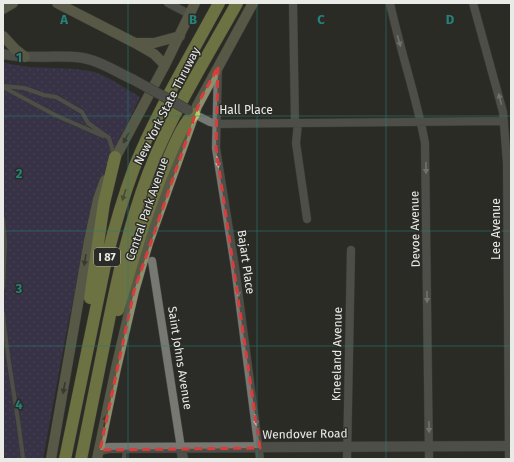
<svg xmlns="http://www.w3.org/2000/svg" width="514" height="462" viewBox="0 0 514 462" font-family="'Fira Sans',sans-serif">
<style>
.grass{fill:url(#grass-dots)}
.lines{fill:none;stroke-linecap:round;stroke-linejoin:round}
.service-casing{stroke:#474844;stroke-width:5}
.minor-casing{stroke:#474844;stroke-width:9}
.tertiary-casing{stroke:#474844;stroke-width:11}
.secondary-casing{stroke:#474844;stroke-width:11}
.motorway-casing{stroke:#474844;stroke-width:13}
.service{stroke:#777872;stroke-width:4}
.minor{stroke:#777872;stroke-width:8}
.tertiary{stroke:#777872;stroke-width:10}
.secondary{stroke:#8c906e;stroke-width:10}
.motorway{stroke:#bcc764;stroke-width:12}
.tertiary-bridge-casing{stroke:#474844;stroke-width:11;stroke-linecap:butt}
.tertiary-bridge{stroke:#777872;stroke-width:10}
.oneway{fill:#c8c8c4}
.oneway2{fill:#484a3c}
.oneway3{fill:#6c7242}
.marked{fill:none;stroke:#d83c3b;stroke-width:3;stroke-dasharray:8 5;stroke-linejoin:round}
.grid{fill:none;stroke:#25827a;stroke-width:1;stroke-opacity:0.55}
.labels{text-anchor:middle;stroke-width:3;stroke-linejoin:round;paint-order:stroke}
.shield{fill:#2b2c27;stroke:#b1b2ad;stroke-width:1}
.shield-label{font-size:11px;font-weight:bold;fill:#eaebe7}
.street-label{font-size:12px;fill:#eaebe7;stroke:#2b2c27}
.grid-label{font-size:13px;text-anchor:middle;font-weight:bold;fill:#25827a;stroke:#2b2c27;stroke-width:3;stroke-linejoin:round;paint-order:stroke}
</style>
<defs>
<pattern id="grass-dots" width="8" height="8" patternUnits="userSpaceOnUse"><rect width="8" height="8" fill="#453b6a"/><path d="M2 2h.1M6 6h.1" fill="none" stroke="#60587f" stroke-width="1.8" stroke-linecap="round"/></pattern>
</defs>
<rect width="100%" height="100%" fill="#2b2c27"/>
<path class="grass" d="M3,62C32,71 64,65 94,72C110,77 126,89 140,97L117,146L99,188L68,323L43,459H5L3,449Z"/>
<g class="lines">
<defs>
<path id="service" d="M3,86L24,88L44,95L56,97L82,112L88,123L109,138L114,155
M3,87L55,115L103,136
M3,219L5,242L3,288
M3,313C7,362 18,410 23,459
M124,459L125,448"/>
<path id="minor" d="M168,3L189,14
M293,3L295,124
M390,3C400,50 416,95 425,143L429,459
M473,3L503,112L507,163L509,459
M218,67L216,148L235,267L260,459
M194,114L210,122L217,124L504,121
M298,123L296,143L307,219
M152,261L181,448
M347,459L351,250"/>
<path id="tertiary" d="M3,54C29,60 57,54 83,58C101,61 118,73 134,80
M181,448L183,459
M100,450L109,448L511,446"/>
<path id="secondary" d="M57,3L135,43L154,54L165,65
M3,9L13,3
M3,36L15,49L25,57
M137,43H154L180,36
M112,164L165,65L195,3
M51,459L89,241L98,199L105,180
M97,459L116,368L134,291L148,243L197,106L253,3"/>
<path id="motorway" d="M90,298L104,203L115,157
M118,310C134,256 149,202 172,150C178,137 183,124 194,114
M65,459L105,265C113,232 122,200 134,168C157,111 190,57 219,3
M81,459C90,413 100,366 109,320C119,271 130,222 148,174C171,114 206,59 237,3"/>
</defs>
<use href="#service" class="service-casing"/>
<use href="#minor" class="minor-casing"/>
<use href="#tertiary" class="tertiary-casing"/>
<use href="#secondary" class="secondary-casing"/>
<use href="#motorway" class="motorway-casing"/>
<use href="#service" class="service"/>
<use href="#minor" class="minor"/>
<use href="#tertiary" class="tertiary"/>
<use href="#secondary" class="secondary"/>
<use href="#motorway" class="motorway"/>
<defs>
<path id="tertiary-bridge" d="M134,80L188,110"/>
</defs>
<use href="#tertiary-bridge" class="tertiary-bridge-casing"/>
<use href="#tertiary-bridge" class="tertiary-bridge"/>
</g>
<defs><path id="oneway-solid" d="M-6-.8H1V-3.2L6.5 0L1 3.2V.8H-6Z"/></defs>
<g class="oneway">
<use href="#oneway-solid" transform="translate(399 41) rotate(74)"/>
<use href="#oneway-solid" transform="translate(500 99) rotate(-105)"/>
<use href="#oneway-solid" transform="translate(218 162) rotate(81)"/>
<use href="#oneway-solid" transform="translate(426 168) rotate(89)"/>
<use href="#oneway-solid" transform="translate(238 291) rotate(82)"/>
<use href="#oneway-solid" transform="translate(427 297) rotate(89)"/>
<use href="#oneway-solid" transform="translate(256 420) rotate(82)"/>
<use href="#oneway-solid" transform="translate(429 427) rotate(89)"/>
</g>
<g class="oneway2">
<use href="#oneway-solid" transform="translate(126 138) rotate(119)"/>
<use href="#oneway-solid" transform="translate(85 260) rotate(99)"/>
<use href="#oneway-solid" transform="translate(64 388) rotate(100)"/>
<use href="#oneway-solid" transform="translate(105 421) rotate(-79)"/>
</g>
<use class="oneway3" href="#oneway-solid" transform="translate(124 195) rotate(108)"/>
<path d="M0 0H514V462H0ZM218,67L216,148L260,448L100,450L134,291L201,98Z" fill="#2b2c27" fill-opacity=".55" fill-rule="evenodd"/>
<path class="marked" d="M218,67L216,148L260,448L100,450L134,291L201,98Z"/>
<path class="grid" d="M128,3V459M257,3V459M386,3V459M3,116H511M3,231H511M3,346H511"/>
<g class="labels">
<rect class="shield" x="94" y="248" width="26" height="18" rx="3"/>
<g class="shield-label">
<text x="107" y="261">I 87</text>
</g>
<g class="street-label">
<text transform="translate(167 106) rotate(-63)" y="4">New York State Thruway</text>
<text x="246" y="114">Hall Place</text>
<text transform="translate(147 209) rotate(-71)" y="4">Central Park Avenue</text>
<text transform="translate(415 229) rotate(-91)" y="4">Devoe Avenue</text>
<text transform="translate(496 229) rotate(-90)" y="4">Lee Avenue</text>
<text transform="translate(246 262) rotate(82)" y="4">Bajart Place</text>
<text transform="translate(337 354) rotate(-89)" y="4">Kneeland Avenue</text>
<text transform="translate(180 358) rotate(81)" y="4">Saint Johns Avenue</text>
<text transform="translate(305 434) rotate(-1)" y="4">Wendover Road</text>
</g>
</g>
<g class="grid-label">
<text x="64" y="24">A</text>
<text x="193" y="24">B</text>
<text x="321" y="24">C</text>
<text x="450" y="24">D</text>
<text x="19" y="62">1</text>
<text x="19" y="178">2</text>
<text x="19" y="293">3</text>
<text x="19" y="409">4</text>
</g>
<rect width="514" height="462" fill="none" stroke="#eaebe7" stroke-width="8"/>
</svg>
